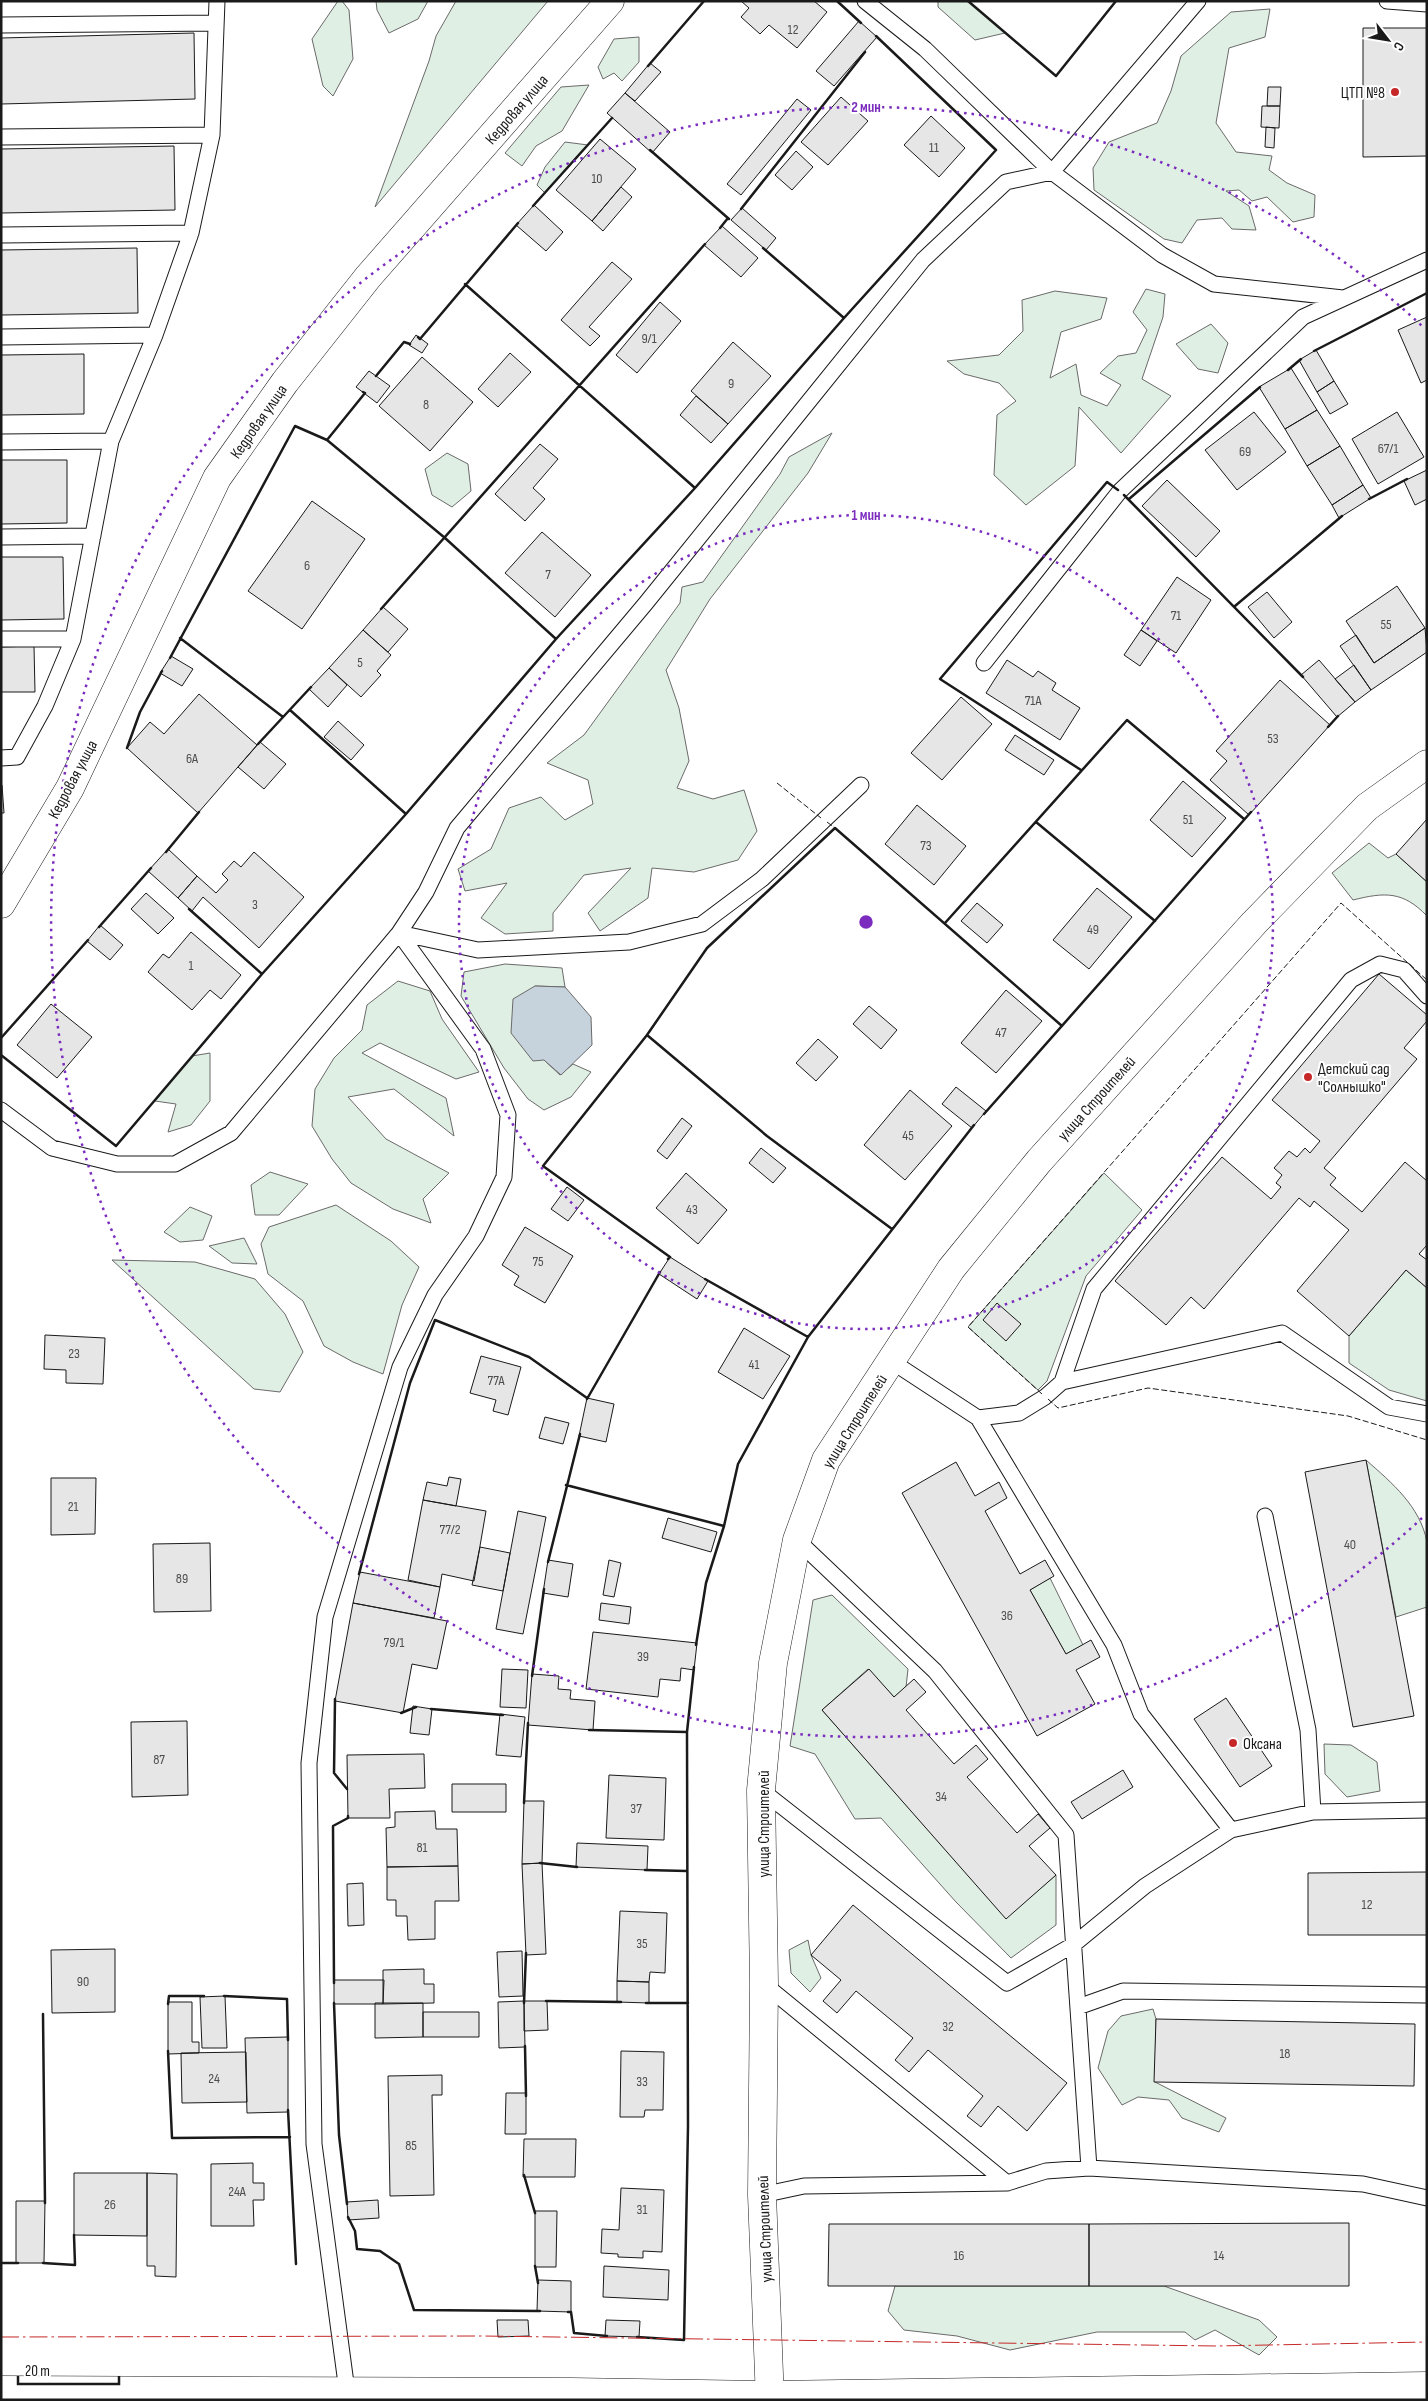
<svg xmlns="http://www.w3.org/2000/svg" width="1428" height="2401" viewBox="0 0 1428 2401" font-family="'Sofia Sans Condensed',sans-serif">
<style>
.green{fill:#e0efe3;stroke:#6a6a6a}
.water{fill:#c6d2dc;stroke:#6a6a6a}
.building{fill:#e6e6e6;stroke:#1a1a1a}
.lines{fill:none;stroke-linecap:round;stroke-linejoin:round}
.service-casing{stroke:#1a1a1a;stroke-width:17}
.minor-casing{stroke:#1a1a1a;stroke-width:29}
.tertiary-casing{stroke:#1a1a1a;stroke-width:29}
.service{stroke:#fff;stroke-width:15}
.minor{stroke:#fff;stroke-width:28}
.tertiary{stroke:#fff;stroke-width:28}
.fence{stroke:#1a1a1a;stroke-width:1;stroke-dasharray:6 2.5;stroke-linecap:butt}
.wall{stroke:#1a1a1a;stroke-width:2.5}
.power{stroke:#c62828;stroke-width:1;stroke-dasharray:18 4 2.5 4;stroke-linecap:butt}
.ring{fill:none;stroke:#7b2cbf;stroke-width:2.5;stroke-dasharray:2.5 5}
.poi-dot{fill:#c62828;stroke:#fff;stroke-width:2}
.labels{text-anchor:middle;stroke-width:4;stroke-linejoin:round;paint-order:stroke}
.number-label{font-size:14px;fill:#4d4d4d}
.poi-label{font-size:16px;fill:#1a1a1a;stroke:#fff;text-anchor:start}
.street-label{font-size:16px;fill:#1a1a1a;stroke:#fff}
.centre{fill:#7b2cbf;stroke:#fff;stroke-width:2.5}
.ring-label{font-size:15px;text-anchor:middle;font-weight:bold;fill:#7b2cbf;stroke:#fff;stroke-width:4;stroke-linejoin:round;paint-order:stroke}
</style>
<rect width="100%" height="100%" fill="#fff"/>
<path class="green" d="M338,1H342L349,10L353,59L333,96L323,86L312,39Z
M376,1H428L418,19L389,33L377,10Z
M456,1H548L375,207L429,61L436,36Z
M938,1H968L1005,33L975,40L938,7Z
M1270,9L1265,37L1229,48L1216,123L1236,152L1272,156L1269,170L1287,183L1315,195L1314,217L1293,222L1267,197L1252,201L1239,190L1226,191L1249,206L1256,230L1232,229L1222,218L1197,220L1182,243L1164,239L1094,190L1093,168L1109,142L1157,123L1171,91L1181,56L1231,12Z
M639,37V62L622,81L614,73L603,79L598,67L614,39Z
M589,85L562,131L536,146L522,166L505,153L561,87Z
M565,142L588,145L545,193L537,185L545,167Z
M1146,289L1165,294L1163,317L1142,379L1171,396L1121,453L1079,407L1075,466L1026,505L994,475L997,415L1016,401L999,383L964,374L947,361L999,355L1023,331L1022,300L1055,291L1107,298L1101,319L1061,332L1050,378L1076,364L1081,395L1107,406L1121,385L1100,373L1118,356L1136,353L1147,330L1133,312Z
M1211,324L1228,343L1218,373L1198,369L1176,344Z
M832,433L808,473L710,599L666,670L679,708L689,761L677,788L713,799L744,790L757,831L738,860L694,872L652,868L648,898L600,931L588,913L631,868L584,875L553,913V931L505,934L481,918L507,883L465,891L458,869L491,849L509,808L541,797L565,820L593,804L588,780L547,763L584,735L680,603L682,587L703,582L780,474L789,457Z
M447,453L468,464L471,491L452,507L432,495L425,469Z
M1369,843L1388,858L1396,854L1427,882V916C1403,891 1385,892 1353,900L1332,873Z
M505,964L562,968L565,987L535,986L544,1060L560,1075L573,1064L591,1072L571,1097L544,1110L528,1099L504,1068L461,996L464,972Z
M398,981L430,991L442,1019L479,1072L456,1079L380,1043L362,1053L446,1098L454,1136L394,1089L348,1097L386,1139L449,1173L423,1199L431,1223L393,1209L351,1183L332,1159L312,1126L315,1089L334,1058L362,1030L367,1005Z
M210,1053V1101L191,1125L168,1132L176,1104L155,1101L192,1056Z
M270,1172L308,1184L279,1215H255L251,1185Z
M1104,1173L1142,1210L1086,1276L1047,1381L1038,1390L968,1327Z
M336,1205L391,1241L419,1267L402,1305L383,1374L353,1362L324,1346L303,1301L268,1274L261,1244L269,1227Z
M190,1207L212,1216L203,1240L180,1242L164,1232Z
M244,1238L257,1264L232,1263L209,1246Z
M112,1260L195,1262L255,1279L285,1314L303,1352L280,1392L254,1389Z
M1406,1270L1427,1288V1401L1389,1390L1349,1363V1336Z
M1366,1460C1392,1483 1420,1506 1427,1542V1607L1396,1617Z
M1050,1578L1083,1645L1066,1654L1030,1590Z
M832,1595L908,1669L906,1687L894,1697L868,1669L822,1710L1006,1918L1056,1875V1925L1011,1958L956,1902L881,1818L855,1819L815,1754L790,1746L813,1600Z
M1324,1744L1351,1745L1377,1762L1380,1791L1347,1797L1325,1774Z
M808,1940L811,1955L821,1978L810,1992L791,1973L789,1950Z
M1153,2009L1156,2019L1155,2082L1226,2118L1219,2132L1182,2118L1169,2100L1138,2097L1122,2105L1098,2068L1108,2031L1121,2016Z
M895,2286H1164L1259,2320L1277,2337L1259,2355L1215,2330L1195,2340L1185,2332H1097L1010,2350L957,2336L904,2330L888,2311Z"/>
<path class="water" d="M535,986L565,987L591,1017L592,1045L561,1075L544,1060L533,1061L511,1033L513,999Z"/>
<path class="building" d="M741,1H814L827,12L797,48L769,25L760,34L741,17L749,8Z
M859,21L877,37L834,86L816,71Z
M1363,28H1427V156L1363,157Z
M194,33L195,99L1,104V38Z
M650,63L661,72L635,101L625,93Z
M1268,87H1281L1280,106H1267Z
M625,93L670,132L652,153L607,113Z
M841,97L868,121L828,165L801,142Z
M797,99L811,110L741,195L727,184Z
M1262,106H1280L1279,128L1261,127Z
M931,116L965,148L939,177L904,145Z
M1266,127L1275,128L1274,148L1265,147Z
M600,139L636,169L592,221L556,190Z
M174,146L175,210L1,213V149Z
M796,151L813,167L792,190L775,175Z
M621,187L632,197L603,231L592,221Z
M534,205L563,232L546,251L516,225Z
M742,208L776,238L766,250L731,220Z
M722,226L758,258L741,277L704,245Z
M137,248L138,313L1,315V250Z
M612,262L632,279L589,327L600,336L590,346L561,320Z
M660,302L681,321L637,373L616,355Z
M1427,317V380L1421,383L1398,330Z
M416,335L428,344L422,353L409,345Z
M733,342L771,376L728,424L691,391Z
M1316,350L1334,381L1317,392L1299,360Z
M510,353L531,372L498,407L478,389Z
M84,354V414L1,415V355Z
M422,357L473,402L430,451L379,406Z
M1291,368L1317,410L1285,429L1259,387Z
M369,371L390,386L377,403L356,387Z
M1334,381L1348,404L1330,414L1317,392Z
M696,396L728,424L711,443L680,415Z
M1317,410L1340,446L1307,466L1285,429Z
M1254,412L1286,452L1237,490L1205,450Z
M1397,412L1424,457L1378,484L1352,439Z
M540,444L558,459L533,488L545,499L525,521L495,494Z
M1340,446L1363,485L1332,505L1307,466Z
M1,460H67V523L1,524Z
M1427,470V499L1415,505L1404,481Z
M1167,480L1220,531L1196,557L1142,506Z
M1363,485L1371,498L1339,518L1332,505Z
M312,501L365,539L302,629L248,591Z
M542,532L591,575L555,617L505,573Z
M1,557H63L64,619L1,620Z
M1177,577L1211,600L1176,653L1141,630Z
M1397,586L1425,628L1374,663L1346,621Z
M1267,592L1292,622L1274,638L1248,607Z
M383,607L408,629L388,652L363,630Z
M1425,628L1427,652L1371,690L1340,646L1356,635L1374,663Z
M363,630L391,655L377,671L381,675L361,697L329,668Z
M1141,630L1157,641L1140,666L1124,655Z
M34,646L35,692H1V647Z
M171,656L193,669L182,686L160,673Z
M1007,660L1033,677L1038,671L1056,683L1052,690L1080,708L1060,740L986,693Z
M1319,660L1355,702L1337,717L1301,675Z
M1354,665L1371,690L1355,702L1335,679Z
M329,668L347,685L328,707L309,689Z
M1280,680L1330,725L1249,815L1210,780L1227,761L1216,751Z
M199,694L257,745L198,813L127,748L150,722L164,734Z
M961,697L992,724L942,780L911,753Z
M338,721L364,745L351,760L324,737Z
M1015,735L1054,760L1044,775L1005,750Z
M260,742L286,764L264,789L238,767Z
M1183,781L1226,818L1192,857L1150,820Z
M1,785H2L4,813H1Z
M917,805L966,846L934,885L885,844Z
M1427,819V882L1396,854Z
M168,849L197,876L178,898L148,871Z
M254,852L304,897L259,948L203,897L192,911L178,898L197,876L216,893L228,880L222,874L234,861L241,867Z
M1097,888L1132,917L1089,969L1053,940Z
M146,893L174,918L158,934L131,909Z
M977,903L1003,925L987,943L961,921Z
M100,925L123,945L110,960L87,941Z
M191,932L241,975L221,999L210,990L192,1010L148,972L163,954L169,958Z
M1379,974L1427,1015V1021L1404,1048L1417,1059L1324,1168L1336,1178L1330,1185L1362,1212L1405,1162L1427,1181V1245L1419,1254L1427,1260V1288L1406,1270L1349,1336L1297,1291L1349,1230L1314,1201L1310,1207L1299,1198L1204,1309L1191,1297L1166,1325L1115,1281L1222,1157L1271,1199L1281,1187L1276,1183L1282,1175L1274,1168L1289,1151L1297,1157L1305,1148L1310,1153L1320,1141L1272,1100Z
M1006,990L1042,1021L996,1073L961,1043Z
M51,1004L92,1037L57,1078L17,1045Z
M869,1006L897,1030L881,1049L853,1024Z
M818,1039L838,1057L816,1081L796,1063Z
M956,1087L986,1111L972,1128L942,1104Z
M910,1090L952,1126L905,1180L864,1145Z
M682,1118L692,1126L667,1159L657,1151Z
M761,1148L786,1168L773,1183L749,1163Z
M686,1173L727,1210L698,1244L656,1208Z
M567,1187L584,1200L568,1221L551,1209Z
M525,1227L573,1256L545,1303L514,1285L519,1276L502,1265Z
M670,1257L708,1281L697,1299L659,1274Z
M997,1303L1021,1324L1006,1341L983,1320Z
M744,1328L790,1356L763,1399L718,1372Z
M45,1335L105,1338L103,1384L66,1383V1370L44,1369Z
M481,1356L521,1367L508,1415L493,1411L496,1400L470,1393Z
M587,1398L614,1404L606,1442L579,1436Z
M545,1417L569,1423L563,1444L539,1438Z
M1366,1460L1414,1716L1353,1727L1305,1472Z
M956,1462L975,1496L999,1482L1007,1498L985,1511L1020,1574L1045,1560L1054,1576L1030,1590L1066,1654L1091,1640L1100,1657L1076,1670L1095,1704L1037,1736L902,1493Z
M449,1477L461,1479L456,1506L423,1500L427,1482L447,1486Z
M51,1478H96L95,1534L51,1535Z
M423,1500L486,1511L474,1581L442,1574L440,1587L408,1580Z
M518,1511L546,1517L523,1634L496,1629Z
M668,1518L717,1532L711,1552L662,1538Z
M210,1543L211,1611L154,1612L153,1544Z
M480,1547L510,1553L503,1591L472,1585Z
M548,1560L573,1564L568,1597L543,1593Z
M609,1560L621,1563L614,1597L603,1595Z
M360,1572L440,1587L434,1618L353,1603Z
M353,1603L447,1621L437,1669L412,1664L403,1713L335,1701Z
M601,1603L631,1607L629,1624L599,1620Z
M593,1632L697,1643L694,1670L681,1668L680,1681L660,1679L658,1697L586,1689Z
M502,1669L528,1670L526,1708L500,1707Z
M869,1669L894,1697L914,1679L926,1692L906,1710L954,1764L976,1745L988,1759L967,1777L1017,1833L1038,1814L1050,1828L1029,1846L1056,1875L1006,1919L822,1710Z
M532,1674L559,1676L558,1689L571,1690L570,1699L595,1701L593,1730L528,1725Z
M1226,1698L1272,1766L1240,1787L1194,1719Z
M413,1706L432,1709L429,1735L410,1733Z
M500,1714L525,1717L521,1757L496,1755Z
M187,1721L188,1795L132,1797L131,1722Z
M424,1754L425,1788L389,1789L390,1818H348L347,1755Z
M1123,1770L1133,1787L1082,1819L1071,1802Z
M609,1775L666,1778L664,1840L606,1838Z
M452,1784H506V1812H452Z
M524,1801H544L542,1863L522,1864Z
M435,1811L436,1829H457L458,1866L387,1867L386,1828L395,1827V1812Z
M577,1843L648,1846L647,1870L576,1867Z
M542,1863L546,1954L526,1955L522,1864Z
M458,1866L459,1901H435V1939L408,1940L407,1916H396V1900H387V1867Z
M1427,1872V1935H1308V1873Z
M363,1883L364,1925L348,1926L347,1884Z
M853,1905L1067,2083L1027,2131L998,2106L981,2127L967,2116L983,2096L928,2050L909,2072L895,2060L913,2038L856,1991L837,2013L823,2001L841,1980L811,1955Z
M620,1911L667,1913L665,1973L650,1972L649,1982L617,1981Z
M115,1949V2012L52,2013L51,1950Z
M522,1951L523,1996L499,1997L497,1952Z
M424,1969V1984H434V2003L383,2004V1970Z
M334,1980H384L383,2004H334Z
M617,1981L649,1982V2003L617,2002Z
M225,1996L227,2048H202L200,1997Z
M524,2001H547L548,2030L524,2031Z
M524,2001L525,2047L499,2048L498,2002Z
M168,2002H192V2042H199V2053L168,2054Z
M375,2003H423V2037L375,2038Z
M423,2012H479V2037H423Z
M1156,2019L1415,2024L1414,2086L1154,2082Z
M288,2037V2112L247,2113L245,2038Z
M621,2051L664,2052L663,2110H645L644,2117H620Z
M246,2052L247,2102L182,2103L181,2053Z
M442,2075V2095H432L434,2195L390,2196L388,2076Z
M506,2093H526V2134H505Z
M524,2139H576L575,2177H523Z
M253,2163V2183H264V2200H253L254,2226H211V2164Z
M74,2173H147V2236L74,2235Z
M147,2173L177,2174L176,2277L155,2276V2266H147Z
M621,2188L664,2190L662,2252L643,2251V2258L618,2257V2254L601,2253L602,2229L619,2230Z
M378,2200L379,2218L348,2220L347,2202Z
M16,2201H45L44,2263H16Z
M535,2211H557L556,2267H535Z
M1349,2223V2286H1089V2224Z
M829,2224H1089V2286H828Z
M604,2266L669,2270L668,2300L603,2297Z
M538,2280L571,2281V2312L537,2311Z
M497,2320H528L529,2336L498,2337Z
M606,2320L640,2321L639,2337L605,2336Z"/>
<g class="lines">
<defs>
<path id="service" d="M865,1L925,49L1052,172L1162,255L1214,284L1343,298
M1387,1L1427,4
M1,25L215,23
M1,137L212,135
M1,235L191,233
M1,337L155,335
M1,442L111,441
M1,537L93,536
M1,639H73
M984,663L1120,491L1303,317L1427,260
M1,758L17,757L45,706L73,639L111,441L155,335L191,233L212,135L217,1
M399,933L478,950L629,942L702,924L762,879L861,785
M1,1110L52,1148L117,1164H175L231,1133L399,933L426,892L457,828L646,603L923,260L1006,182L1052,172L1198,1
M891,1361L978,1418L1114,1645L1141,1714L1231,1830
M1062,1382L1094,1289L1351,980L1380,964L1404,970L1427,996
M978,1418L1019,1413L1045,1397L1062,1382L1282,1333L1389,1407L1427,1414
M1265,1516L1308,1730L1313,1812
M797,1540L935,1671L1066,1835L1089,2168
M761,1790L1007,1983L1073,1945L1145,1886L1231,1830L1313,1812L1427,1810
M764,1984L1007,2183
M1078,2007L1123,1991L1427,1995
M762,2195L804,2186L1007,2183L1046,2171L1089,2168L1363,2184L1427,2198
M347,2391L314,2144L309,1763L325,1617L400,1367L435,1295L476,1236L504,1177L508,1115L483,1049L399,933"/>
<path id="minor" d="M1,904L70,788L217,478L285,382L368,277L610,1
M770,2400L762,2195L764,1984L761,1790L773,1663L797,1540L826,1460L951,1269L1039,1161L1254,923L1367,807L1427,764"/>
<path id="tertiary" d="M1,2390L572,2392L770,2395L1427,2386"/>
</defs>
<use href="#service" class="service-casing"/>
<use href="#minor" class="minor-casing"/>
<use href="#tertiary" class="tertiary-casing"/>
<use href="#service" class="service"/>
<use href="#minor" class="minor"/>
<use href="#tertiary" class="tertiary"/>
<path class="fence" d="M777,783L821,818
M827,822L835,828
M1042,1394L968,1327L1341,903L1427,980
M1048,1399L1058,1408L1148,1388L1348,1416L1427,1440"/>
<path class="wall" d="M837,1L861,23
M968,1L1056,76L1116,1
M648,66L704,1
M650,150L729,219
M533,206L612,118
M741,209L865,52
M720,228L728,218
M763,248L844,318
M465,284L695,488
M418,337L420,339L518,223
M1314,351L1427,293
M1288,370L1301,359
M376,376L404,342L410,344
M327,440L365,393L363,392
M1124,495L1303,677
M1129,499L1260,387
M1369,499L1407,479
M1235,606L1342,516
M381,609L705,244
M180,638L283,717
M170,658L295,426L327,440L445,538L556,639
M290,710L406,814
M1328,727L1338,716
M258,744L311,687
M127,748L140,712L162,671
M1081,770L940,679L1107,482L1118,490
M1036,822L1155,921
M166,852L199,812
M189,909L262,974
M945,923L1127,720L1244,819
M99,927L151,868
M647,1035L767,1136L892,1229
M1,1038L88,940
M1,1055L116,1146L262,974L406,814L556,639L695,488L844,318L996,150L876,36
M984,1114L1251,812
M668,1259L670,1257L543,1166L647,1035L707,948L835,828L1062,1026
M705,1279L808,1337
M587,1399L660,1272
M566,1485L724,1526
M548,1562L580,1434
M359,1574L410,1383L435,1320L529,1357L587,1398
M696,1645L706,1583L724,1526L738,1464L808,1337L974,1125
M532,1676L544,1589
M335,1699L334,1773L347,1789
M431,1709L503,1715
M401,1713L416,1707
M589,1730L687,1732
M524,1803L528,1723
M540,1863L577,1867
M645,1870L687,1871
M334,1983L333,1826L348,1818V1816
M224,1996L287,1999L288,2040
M546,2001L621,2002
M334,2003L339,2135L347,2204
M524,2003L526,1953
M646,2003H688
M168,2004L169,1996H204
M43,2014L45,2203
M525,2046L526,2096
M168,2051L172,2138L290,2137
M288,2110L296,2264
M524,2175L535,2213
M348,2217L355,2231L357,2249L380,2251L399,2264L414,2310L540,2311
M1,2263H18
M43,2263L75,2265L74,2235
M535,2266L538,2283
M568,2312H571L574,2333L607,2336
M637,2337L684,2340L688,2126L687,1732L694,1667"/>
<path class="power" d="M1,2337L482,2336L1216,2346L1427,2342"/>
</g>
<g class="ring">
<circle cx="866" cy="922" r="407"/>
<path d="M1422 1518A815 815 0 1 1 1422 326"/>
</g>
<g class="poi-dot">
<circle cx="1395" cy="92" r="5"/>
<circle cx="1308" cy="1077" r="5"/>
<circle cx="1233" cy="1743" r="5"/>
</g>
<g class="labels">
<g class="number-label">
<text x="793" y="34">12</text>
<text x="934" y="152">11</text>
<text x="597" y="183">10</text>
<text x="649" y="343">9/1</text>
<text x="731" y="388">9</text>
<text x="426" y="409">8</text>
<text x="1388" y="453">67/1</text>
<text x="1245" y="456">69</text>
<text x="307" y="570">6</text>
<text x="548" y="579">7</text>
<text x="1176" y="620">71</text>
<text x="1386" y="629">55</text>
<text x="360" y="667">5</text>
<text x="1033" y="705">71А</text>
<text x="1273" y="743">53</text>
<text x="192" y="763">6А</text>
<text x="1188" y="824">51</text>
<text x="926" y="850">73</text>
<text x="255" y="909">3</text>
<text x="1093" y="934">49</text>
<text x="191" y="970">1</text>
<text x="1001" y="1037">47</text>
<text x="908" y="1140">45</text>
<text x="692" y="1214">43</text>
<text x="538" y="1266">75</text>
<text x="74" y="1358">23</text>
<text x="754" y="1369">41</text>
<text x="496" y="1385">77А</text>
<text x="73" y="1511">21</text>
<text x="450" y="1534">77/2</text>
<text x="1350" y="1549">40</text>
<text x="182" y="1583">89</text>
<text x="1007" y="1620">36</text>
<text x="394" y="1647">79/1</text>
<text x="643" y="1661">39</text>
<text x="159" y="1764">87</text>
<text x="941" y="1801">34</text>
<text x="636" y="1813">37</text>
<text x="422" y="1852">81</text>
<text x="1367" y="1909">12</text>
<text x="642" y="1948">35</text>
<text x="83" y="1986">90</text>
<text x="948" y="2031">32</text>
<text x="1285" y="2058">18</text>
<text x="214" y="2083">24</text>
<text x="642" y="2086">33</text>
<text x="411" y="2150">85</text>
<text x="237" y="2196">24А</text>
<text x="110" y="2209">26</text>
<text x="642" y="2214">31</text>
<text x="959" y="2260">16</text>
<text x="1219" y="2260">14</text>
</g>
<g class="poi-label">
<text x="1385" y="98" text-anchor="end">ЦТП №8</text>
<text x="1318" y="1074">Детский сад<tspan x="1318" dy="18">"Солнышко"</tspan></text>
<text x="1243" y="1749">Оксана</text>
</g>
<g class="street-label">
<text transform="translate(516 109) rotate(-49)" y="6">Кедровая улица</text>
<text transform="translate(258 421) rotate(-55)" y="6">Кедровая улица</text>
<text transform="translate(72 779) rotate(-62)" y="6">Кедровая улица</text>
<text transform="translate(1096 1098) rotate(-48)" y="6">улица Строителей</text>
<text transform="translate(854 1421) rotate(-58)" y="6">улица Строителей</text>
<text transform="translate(763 1824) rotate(-90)" y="6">улица Строителей</text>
<text transform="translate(764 2229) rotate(-92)" y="6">улица Строителей</text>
</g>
</g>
<circle cx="866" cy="922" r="8" class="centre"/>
<g class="ring-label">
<text x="866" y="112">2 мин</text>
<text x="866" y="520">1 мин</text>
</g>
<rect width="1428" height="2401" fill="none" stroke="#1a1a1a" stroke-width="5"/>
<g transform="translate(1388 40) rotate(121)" stroke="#ffffff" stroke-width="4" paint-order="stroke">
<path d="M0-4L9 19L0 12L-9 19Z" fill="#1a1a1a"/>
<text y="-8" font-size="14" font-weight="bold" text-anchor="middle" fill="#1a1a1a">С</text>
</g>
<path d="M18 2376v8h101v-8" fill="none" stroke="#1a1a1a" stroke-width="2.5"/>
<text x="25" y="2376" font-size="15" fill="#1a1a1a" stroke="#ffffff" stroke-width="4" paint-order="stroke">20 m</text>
</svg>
